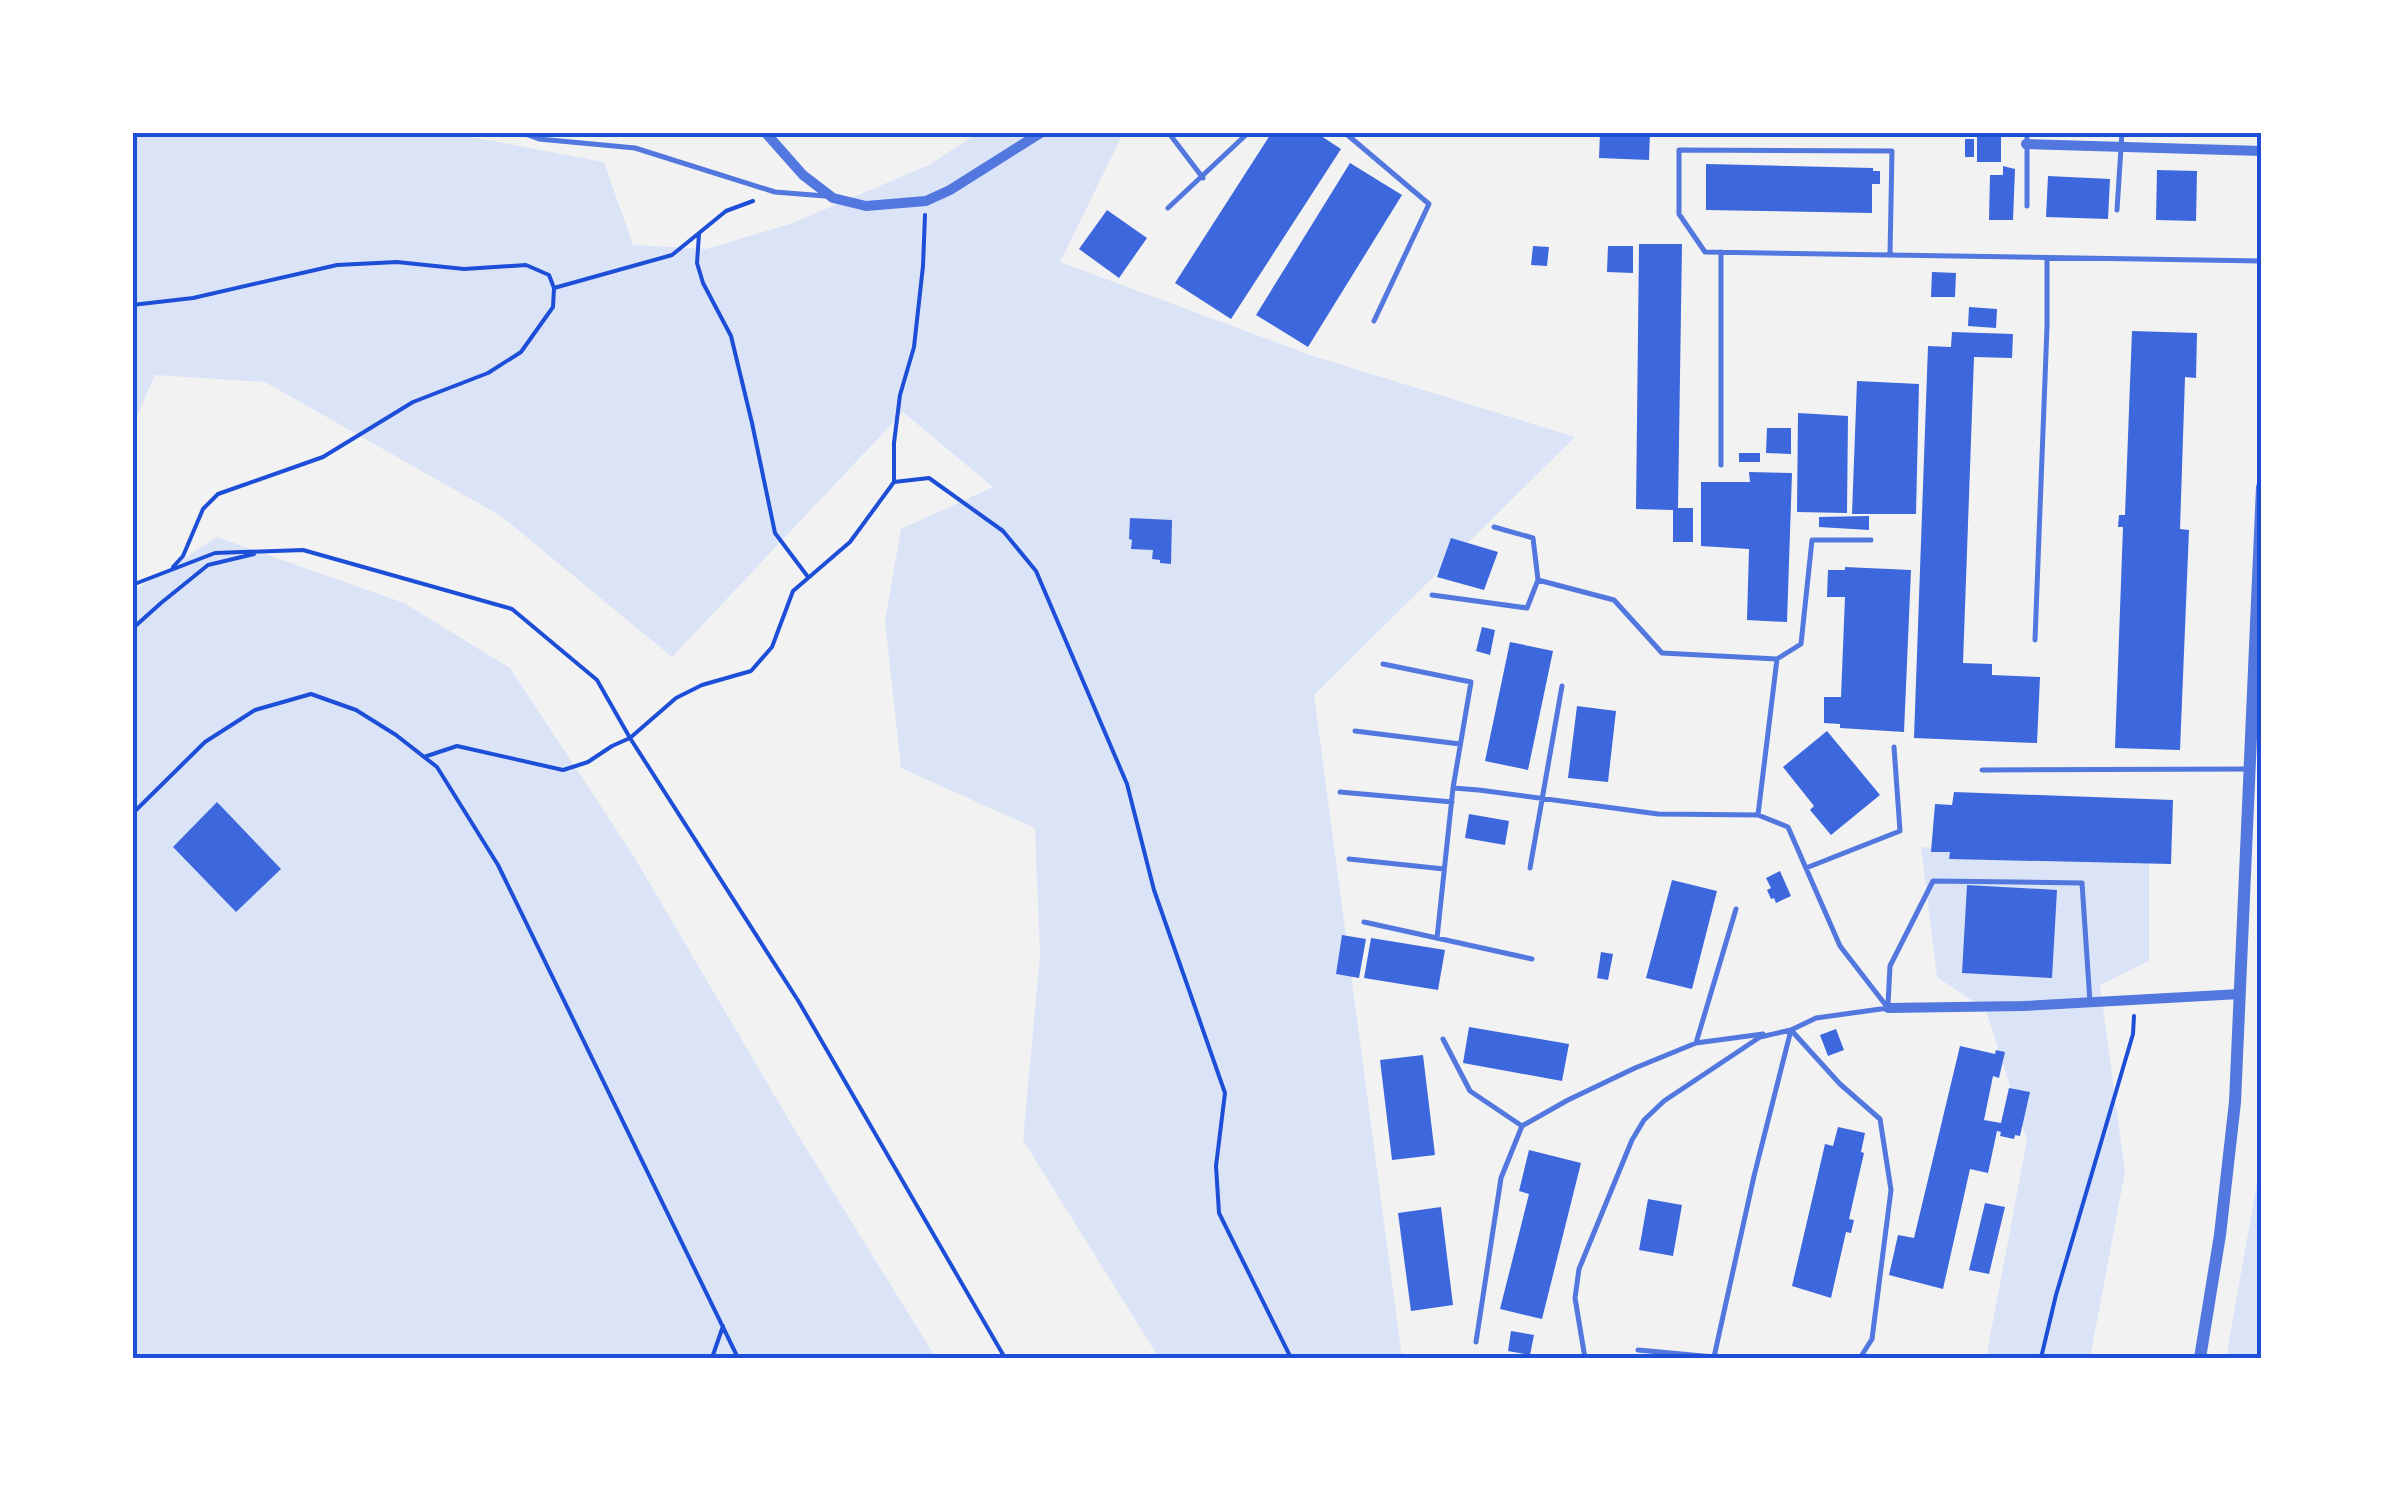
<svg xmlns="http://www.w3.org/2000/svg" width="2394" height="1491" viewBox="0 0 2394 1491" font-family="'Varela Round',sans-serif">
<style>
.green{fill:#dbe4f7}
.building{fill:#3d67dc}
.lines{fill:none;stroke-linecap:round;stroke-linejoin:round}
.path{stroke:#1d4ed8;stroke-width:4}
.service{stroke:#5277de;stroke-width:5}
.minor{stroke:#5277de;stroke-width:10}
.tertiary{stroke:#5277de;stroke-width:12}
.neatline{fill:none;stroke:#1d4ed8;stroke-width:4}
</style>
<rect width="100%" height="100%" fill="#f2f2f2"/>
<path class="green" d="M1124,132L1060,262L1310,355L1575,437L1314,695L1402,1358H1159L1023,1140L1040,955L1035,828L901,768L885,621L901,529L993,487L903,412L672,657L501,516L265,382L155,375L133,425V133H450L604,162L633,245L706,249L790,224L929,165L978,133Z
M217,537L404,603L510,668L633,855L796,1132L936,1358H133V591Z
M1921,847L2149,863V961L2100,985L2125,1172L2090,1358H1986L2027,1140L1986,1010L1937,977Z
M2261,1160V1358H2226Z"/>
<path class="building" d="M1272,132H1315L1341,149L1231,319L1175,283Z
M1600,132H1650L1649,160L1599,158Z
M1977,132H2001V162H1977Z
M1965,139H1974V157H1965Z
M1350,163L1402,195L1308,347L1256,315Z
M1706,164L1873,168V171H1880V184H1872V213L1706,210Z
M2003,166L2015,169L2013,220H1989L1990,175H2003Z
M2157,170L2197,171L2196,221L2156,220Z
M2048,176L2110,179L2108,219L2046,217Z
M1107,210L1147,238L1119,278L1079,249Z
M1639,244H1682L1678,508H1693V542H1673V510L1636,509Z
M1533,246L1549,247L1547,266L1531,265Z
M1608,246H1633V273L1607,272Z
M1932,272L1956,273L1955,297H1931Z
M1969,307L1997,309L1996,328L1968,326Z
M2132,331L2197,333L2196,378L2185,377L2180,529L2189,530L2180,750L2115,748L2123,527H2118L2119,515H2125Z
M1952,332L2013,334L2012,358L1974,357L1963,663L1992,664V675L2040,677L2037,743L1914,738L1928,346L1951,347Z
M1857,381L1919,384L1916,514H1852Z
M1798,413L1848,416L1847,513L1797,512Z
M1767,428H1791V454L1766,453Z
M1739,453H1760V462H1739Z
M1749,472L1792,473L1787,622L1747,620L1749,549L1701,546V482H1750Z
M1869,516V530L1819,527V517Z
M1130,518L1172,520L1171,564L1160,563V560L1152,559L1153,550L1131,549L1132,540L1129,539Z
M1451,538L1498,552L1484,590L1437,577Z
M1845,567L1911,570L1904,732L1840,728V724L1824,723V697H1841L1845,597H1827L1828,570H1845Z
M1482,627L1495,630L1490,655L1476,651Z
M1510,642L1553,651L1528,770L1485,761Z
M1577,706L1616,711L1608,782L1568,778Z
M1827,731L1880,795L1831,835L1810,810L1814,806L1783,767Z
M1954,792L2173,800L2171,864L1949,859L1950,852H1931L1935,804L1952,805Z
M217,802L281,869L236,912L173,847Z
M1469,814L1509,821L1505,845L1465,838Z
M1780,871L1791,896L1776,903L1774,898L1771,899L1767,890L1771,888L1766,878Z
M1672,880L1717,891L1692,989L1646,978Z
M1967,885L2057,890L2052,978L1962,973Z
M1342,935L1366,939L1359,978L1336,974Z
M1371,938L1445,950L1438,990L1364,978Z
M1601,952L1613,954L1608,980L1597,978Z
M1469,1027L1569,1044L1562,1081L1463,1063Z
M1836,1029L1844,1050L1828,1056L1820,1035Z
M1960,1046L1995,1054L1996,1050L2005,1052L1999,1078L1993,1076L1984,1120L2001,1123L2009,1088L2030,1092L2020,1136L2015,1135L2014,1139L2000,1136L2001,1132L1997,1131L1988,1173L1970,1169L1943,1289L1889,1275L1898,1235L1914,1238Z
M1423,1055L1435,1155L1392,1160L1380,1060Z
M1838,1127L1865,1133L1861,1152L1864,1153L1849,1219L1854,1220L1851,1233L1846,1232L1831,1298L1792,1286L1825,1144L1833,1146Z
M1529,1150L1581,1163L1542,1319L1500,1309L1529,1194L1519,1191Z
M1648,1199L1682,1205L1673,1256L1639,1250Z
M1985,1203L2005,1207L1989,1274L1969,1270Z
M1441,1207L1453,1305L1411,1311L1398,1213Z
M1511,1331L1534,1335L1530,1355L1508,1351Z"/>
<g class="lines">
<path class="path" d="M699,234L697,263L703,283L731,336L752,423L775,533L808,577
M554,288L672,255L726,211L753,201
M132,305L193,298L337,265L397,262L464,269L526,265L549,275L554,288L553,307L521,352L488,373L413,402L323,457L218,494L203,509L183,556L173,567
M894,482L929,478L1003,531L1036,571L1127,784L1154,890L1225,1093L1216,1166L1219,1213L1291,1358
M132,585L215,553L303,550L512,609L597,680L630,738L799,1002L1005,1358
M132,629L161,603L208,565L254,554
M424,757L457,746L563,770L588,762L612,746L630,738L676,698L702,685L751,671L772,647L793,591L850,542L894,482V443L900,395L914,347L923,266L925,215
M132,814L205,742L255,710L311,694L356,710L396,735L437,767L498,865L738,1358
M712,1358L723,1326
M2041,1358L2056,1295L2133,1034L2134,1016"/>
<path class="service" d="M520,132L539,139L635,148L775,192L825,196
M1168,132L1203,178
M1344,132L1429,204L1374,321
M2027,206V132
M1168,208L1249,132
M2117,210L2122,132
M1890,255L1892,151L1679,150V214L1705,252L2262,261
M1721,465V252
M1538,580L1614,600L1662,653L1777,659L1758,815
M1432,595L1527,608L1538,580L1533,538L1494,527
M2035,640L2047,327V258
M1777,659L1801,644L1812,540H1871
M1383,664L1471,682L1453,788L1437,938
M1355,731L1460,744
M1982,770L2246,769
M1453,788L1479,790L1658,814L1758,815L1788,827L1840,946L1888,1008
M1340,792L1452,802
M1349,859L1444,869
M1530,868L1562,686
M1806,868L1900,831L1894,747
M1364,922L1532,959
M1888,1005L1890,966L1933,881L2082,883L2090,1002
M1791,1030L1840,1084L1880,1119L1891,1190L1872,1339L1860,1358
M1443,1039L1470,1091L1522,1126
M1696,1043L1736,909
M1476,1342L1501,1178L1522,1126L1568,1100L1635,1068L1696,1043L1763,1034
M1638,1350L1714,1357L1754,1176L1791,1030
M1585,1358L1575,1298L1579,1269L1632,1140L1644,1120L1664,1101L1760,1037L1791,1030L1816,1018L1888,1008"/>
<path class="minor" d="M765,132L803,175L833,198L866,206L926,201L950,190L1042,132
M2026,144L2262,151
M1888,1008L2023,1006L2240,994"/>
<path class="tertiary" d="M2200,1358L2220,1235L2235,1102L2262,487"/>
</g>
<rect width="2394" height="1491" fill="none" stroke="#ffffff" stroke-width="270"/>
<rect x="135" y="135" width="2124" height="1221" class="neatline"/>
</svg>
